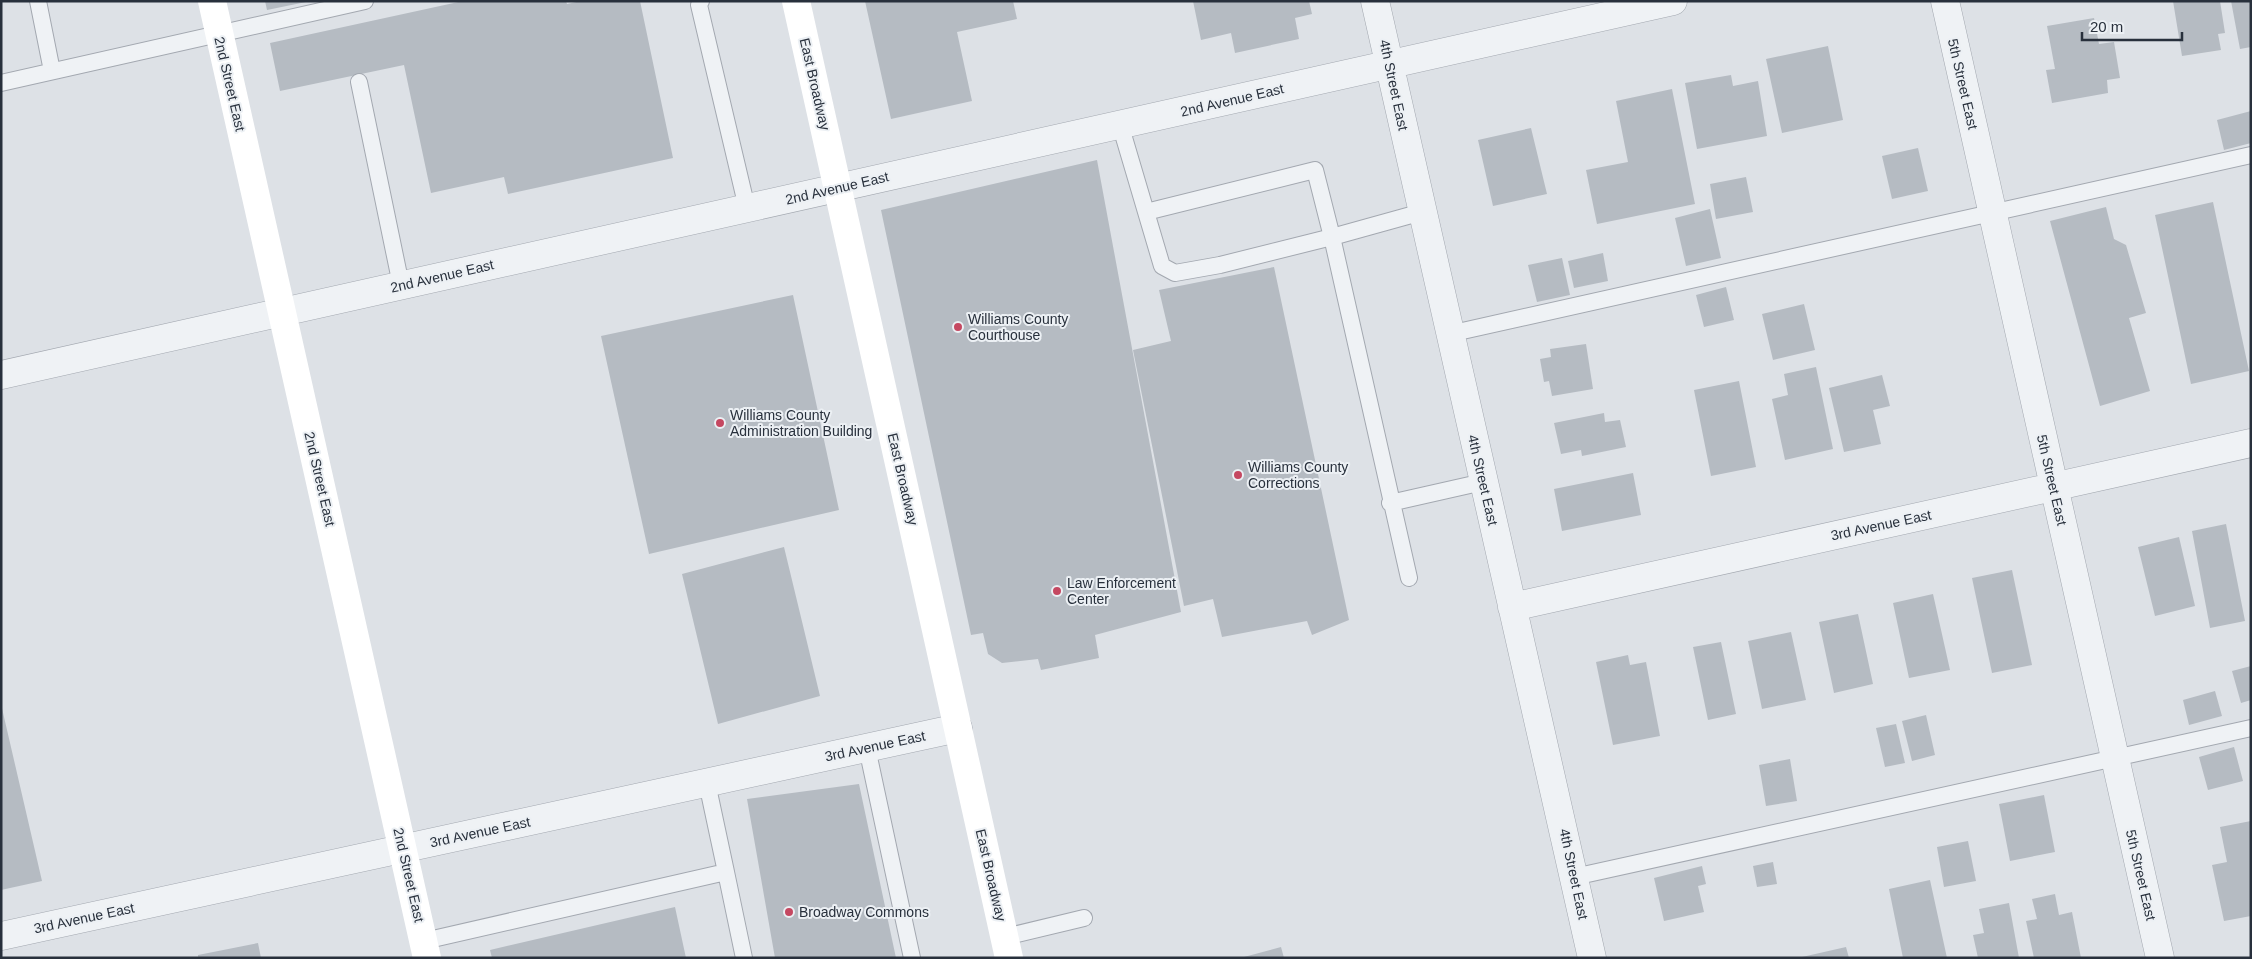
<svg xmlns="http://www.w3.org/2000/svg" width="2252" height="959" viewBox="0 0 2252 959" font-family="Helvetica,sans-serif">
<style>
.building{fill:#b5bbc2}
.lines{fill:none;stroke-linecap:round;stroke-linejoin:round}
.lane-casing{stroke:#a3a8b0;stroke-width:18}
.street-casing{stroke:#a3a8b0;stroke-width:29}
.lane{stroke:#eff2f5;stroke-width:16}
.street{stroke:#eff2f5;stroke-width:28}
.secondary{stroke:#fff;stroke-width:28}
.poi-dot{fill:#c54861;stroke:#ecf0f4;stroke-width:2}
.labels{text-anchor:middle;stroke-width:4;stroke-linejoin:round;paint-order:stroke}
.street-label{font-size:14px;fill:#28303c;stroke:#ecf0f4}
.poi-label{font-size:14px;fill:#28303c;stroke:#ecf0f4;text-anchor:start}
</style>
<rect width="100%" height="100%" fill="#dde1e6"/>
<path class="building" d="M265,1H305L306,2L267,10Z
M463,1H566L567,4L581,1H640L673,158L508,194L504,177L431,193L404,65L280,91L270,43Z
M865,1H1013L1017,19L957,32L972,101L891,119Z
M1193,1H1309L1312,14L1295,18L1299,39L1235,53L1231,33L1201,40Z
M2173,1H2220L2225,33L2218,34L2221,50L2182,56Z
M2231,1H2251V47L2240,49Z
M2094,18L2099,44L2114,42L2120,78L2107,80L2108,93L2052,103L2046,70L2055,69L2047,26Z
M1828,46L1843,120L1782,133L1766,59Z
M1731,75L1733,86L1758,81L1767,136L1697,149L1685,83Z
M1672,89L1695,204L1597,224L1586,170L1628,162L1616,101Z
M2251,111V143L2224,150L2217,120Z
M1531,128L1547,194L1493,206L1478,140Z
M1918,148L1928,191L1892,199L1882,156Z
M1097,160L1181,612L1095,635L1099,658L1041,670L1038,659L1002,663L988,654L983,633L971,635L881,210Z
M1746,177L1753,212L1716,219L1710,184Z
M2213,202L2249,371L2191,384L2155,215Z
M2106,207L2114,239L2126,245L2146,313L2129,318L2150,391L2100,406L2050,221Z
M1710,209L1721,258L1686,266L1675,218Z
M1603,253L1608,281L1574,288L1568,261Z
M1562,258L1570,295L1537,302L1528,265Z
M1274,267L1349,620L1312,635L1307,621L1222,637L1213,599L1184,606L1133,350L1171,341L1159,290Z
M1726,287L1734,320L1704,327L1696,295Z
M793,295L839,510L649,554L601,336Z
M1804,304L1815,350L1773,360L1762,314Z
M1586,344L1593,389L1552,396L1549,381L1544,382L1540,359L1551,357L1550,349Z
M1816,367L1833,449L1785,460L1772,399L1788,395L1784,374Z
M1882,375L1890,406L1873,410L1881,444L1844,452L1829,388Z
M1739,381L1756,467L1711,476L1694,390Z
M1604,413L1605,422L1620,420L1626,447L1582,456L1581,450L1561,454L1554,423Z
M1633,473L1641,515L1562,531L1554,489Z
M2226,524L2245,621L2210,628L2192,531Z
M2179,537L2195,606L2155,616L2138,547Z
M784,547L820,696L718,724L682,574Z
M2012,570L2032,665L1992,673L1972,578Z
M1933,594L1950,670L1909,678L1893,603Z
M1858,614L1873,684L1834,693L1819,622Z
M1791,632L1806,700L1762,709L1748,641Z
M1721,642L1736,714L1708,720L1693,647Z
M1628,655L1630,665L1646,662L1660,736L1613,745L1596,662Z
M2251,666V700L2241,703L2232,671Z
M2215,691L2222,716L2189,725L2183,700Z
M1,704L42,881L1,890Z
M1926,715L1935,755L1912,761L1902,721Z
M1896,724L1905,763L1885,767L1876,728Z
M2234,747L2243,781L2208,790L2199,757Z
M1790,759L1797,801L1766,806L1759,765Z
M859,784L896,958H775L747,799Z
M2044,795L2055,852L2010,861L1999,804Z
M2251,821V916L2224,921L2212,865L2227,862L2220,827Z
M1968,841L1976,881L1944,887L1937,847Z
M1773,862L1777,884L1757,887L1753,866Z
M1702,866L1706,884L1698,886L1704,912L1664,921L1654,878Z
M1930,880L1947,958H1903L1889,889Z
M2055,894L2059,915L2072,912L2081,958H2034L2026,921L2037,919L2032,899Z
M2009,903L2019,958H1978L1973,935L1984,933L1979,909Z
M675,907L686,958H492L490,950Z
M258,943L261,958H198V955Z
M1281,947L1284,958H1244V957Z
M1846,947L1849,958H1802V957Z"/>
<g class="lines">
<defs>
<path id="lane" d="M38,1L52,71
M701,1L699,5L747,208
M359,82L401,285
M1,83L365,1
M1120,124L1146,212L1315,170L1332,237L1422,212
M1146,212L1162,266L1175,273L1220,265L1332,237L1409,578
M1449,334L2251,155
M1390,503L1483,482
M867,748L912,958
M726,872L744,958
M1574,877L2251,728
M1005,937L1084,918
M424,941L726,872L707,783"/>
<path id="street" d="M1375,1L1592,958
M1945,1L2160,958
M1,375L1673,1
M1512,607L2251,443
M1,936L958,728"/>
</defs>
<use href="#lane" class="lane-casing"/>
<use href="#street" class="street-casing"/>
<use href="#lane" class="lane"/>
<use href="#street" class="street"/>
<path class="secondary" d="M212,1L427,958
M796,1L1009,958"/>
</g>
<g class="poi-dot">
<circle cx="958" cy="327" r="5"/>
<circle cx="720" cy="423" r="5"/>
<circle cx="1238" cy="475" r="5"/>
<circle cx="1057" cy="591" r="5"/>
<circle cx="789" cy="912" r="5"/>
</g>
<g class="labels">
<g class="street-label">
<text transform="translate(230 84) rotate(77)" y="5">2nd Street East</text>
<text transform="translate(815 84) rotate(77)" y="5">East Broadway</text>
<text transform="translate(1963 84) rotate(77)" y="5">5th Street East</text>
<text transform="translate(1394 85) rotate(78)" y="5">4th Street East</text>
<text transform="translate(1232 100) rotate(-13)" y="5">2nd Avenue East</text>
<text transform="translate(837 188) rotate(-13)" y="5">2nd Avenue East</text>
<text transform="translate(442 276) rotate(-13)" y="5">2nd Avenue East</text>
<text transform="translate(320 479) rotate(77)" y="5">2nd Street East</text>
<text transform="translate(903 479) rotate(77)" y="5">East Broadway</text>
<text transform="translate(1483 480) rotate(77)" y="5">4th Street East</text>
<text transform="translate(2052 480) rotate(77)" y="5">5th Street East</text>
<text transform="translate(1881 525) rotate(-12)" y="5">3rd Avenue East</text>
<text transform="translate(875 746) rotate(-12)" y="5">3rd Avenue East</text>
<text transform="translate(480 832) rotate(-12)" y="5">3rd Avenue East</text>
<text transform="translate(1574 874) rotate(78)" y="5">4th Street East</text>
<text transform="translate(409 875) rotate(77)" y="5">2nd Street East</text>
<text transform="translate(991 875) rotate(77)" y="5">East Broadway</text>
<text transform="translate(2141 875) rotate(77)" y="5">5th Street East</text>
<text transform="translate(84 918) rotate(-12)" y="5">3rd Avenue East</text>
</g>
<g class="poi-label">
<text x="968" y="324">Williams County<tspan x="968" dy="16">Courthouse</tspan></text>
<text x="730" y="420">Williams County<tspan x="730" dy="16">Administration Building</tspan></text>
<text x="1248" y="472">Williams County<tspan x="1248" dy="16">Corrections</tspan></text>
<text x="1067" y="588">Law Enforcement<tspan x="1067" dy="16">Center</tspan></text>
<text x="799" y="917">Broadway Commons</text>
</g>
</g>
<rect width="2252" height="959" fill="none" stroke="#28303c" stroke-width="5"/>
<path d="M2082 32v8h100v-8" fill="none" stroke="#28303c" stroke-width="2.5"/>
<text x="2090" y="32" font-size="15" fill="#28303c" stroke="#ecf0f4" stroke-width="4" paint-order="stroke">20 m</text>
</svg>
